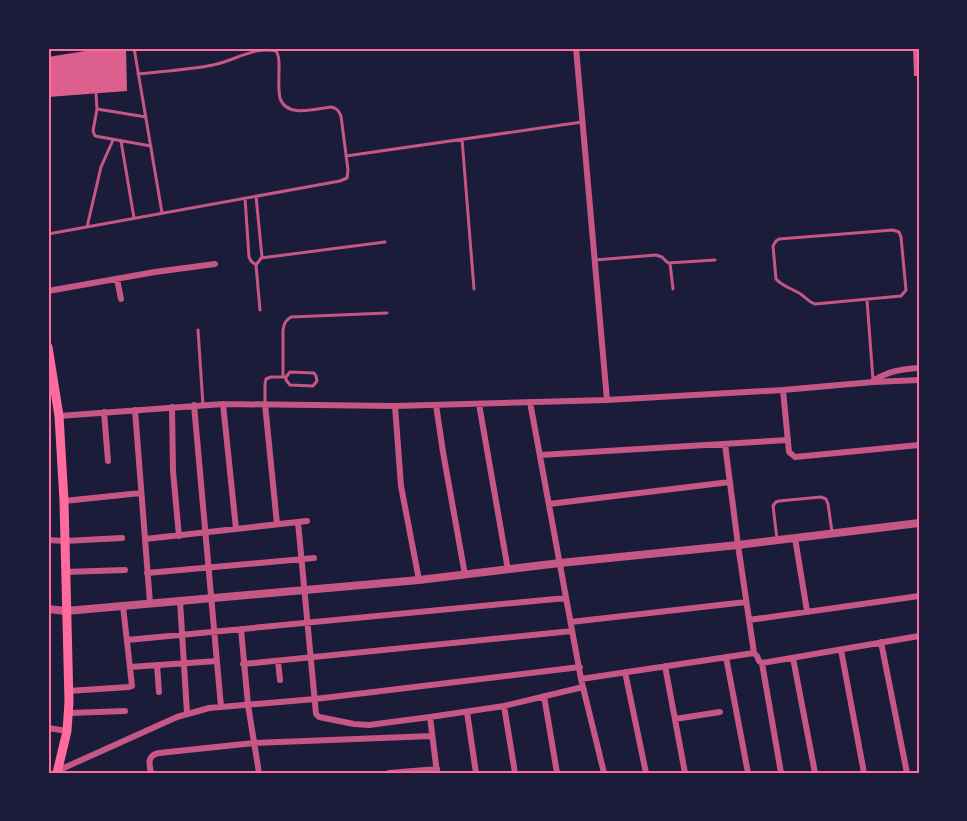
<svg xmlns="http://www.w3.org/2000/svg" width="967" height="821" viewBox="0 0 967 821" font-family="Quicksand,sans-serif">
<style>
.building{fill:#dd5f8e}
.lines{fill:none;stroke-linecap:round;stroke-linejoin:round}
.service{stroke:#c65784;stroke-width:3}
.minor{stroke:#c65784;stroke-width:6}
.tertiary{stroke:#c65784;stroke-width:8}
.secondary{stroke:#ff6b9d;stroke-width:9}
.neatline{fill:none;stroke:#ff6b9d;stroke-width:2}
</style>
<rect width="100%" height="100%" fill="#1b1b3a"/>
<path class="building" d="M104,48H126L127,91L48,97V57Z
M913,48H919V76H914Z"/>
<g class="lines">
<path class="service" d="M134,48L162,213
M96,94L97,109L93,131L95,136L151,146
M97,109L146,117
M462,139L474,289
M121,141L134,218
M346,156L582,122
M256,196L262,257L256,265L260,310
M245,198L249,257L251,261L256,265
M87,227L101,167L113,140
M893,230L899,232L901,237L906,290L901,296L815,304C809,302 807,299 802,295C794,289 783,287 776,279L773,246L776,241L779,239Z
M48,234L340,181L347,178L348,170L341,116C339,111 337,108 331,107C315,109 286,118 280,98C278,89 279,78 279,69C279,62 280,57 276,51C254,46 234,61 213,65C188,70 163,71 138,74
M261,258L385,242
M595,260L656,255L662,257L668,263L715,260
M670,263L673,289
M867,300L873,380
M198,330L203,405
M290,372L314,373L316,376L317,381L313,386L290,385L286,380V377Z
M283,377V330C284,323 286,320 291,317L387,313
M265,404V384L266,379L271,377H284
M777,539L773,506L776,502L779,501L821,497L826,499L828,504L832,532"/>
<path class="minor" d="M576,48L607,400
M117,279L121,299
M48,291L155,272L215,264
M873,381C888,371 902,369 919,368
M783,390L789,452L795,457L919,445
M530,402L581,679L604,773
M223,404L236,529
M265,404L277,524
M479,404L508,570
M194,405L221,707
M436,405L443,452L465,575
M395,406L401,486L419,580
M172,407L173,471L179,536
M135,410L150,603
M104,412L108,461
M59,416L223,404L395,406L607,400L783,390L873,382L919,380
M725,444L738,545L754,653
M540,455L788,440
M64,501L141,493
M549,504L730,482
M298,522L316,714L319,717L354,724L369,725L430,717L504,706L583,687
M795,538L807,611
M145,539L307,521
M48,540L65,541L122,538
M65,572L125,570
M147,573L314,558
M180,601L187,713
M749,620L919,596
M571,622L746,602
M241,629L248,705L259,773
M127,640L566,598
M881,642L907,773
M841,650L864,773
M726,657L748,773
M793,658L815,773
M278,661L280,680
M762,663L781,773
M243,664L572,631
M157,665L159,692
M665,666L685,773
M130,667L217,661
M625,672L646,773
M581,679L754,653L757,656L759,661L762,663L919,636
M68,691L129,687L132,686L123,606
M544,696L557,773
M504,706L515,773
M467,712L476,773
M69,713L125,711
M430,717L437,773
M675,719L720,712
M48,728L67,731
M57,771L177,717L209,708L315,699L580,667
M151,773C149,764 147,755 159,753L254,743L432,736
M389,773L437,769"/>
<path class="tertiary" d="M48,609L66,611L419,580L560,563L738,545L919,523"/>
<path class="secondary" d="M48,347L59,416L64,501L69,702L67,731L57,773"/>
</g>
<rect width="967" height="821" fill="none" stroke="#1b1b3a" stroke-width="99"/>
<rect x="50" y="50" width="868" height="722" class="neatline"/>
</svg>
